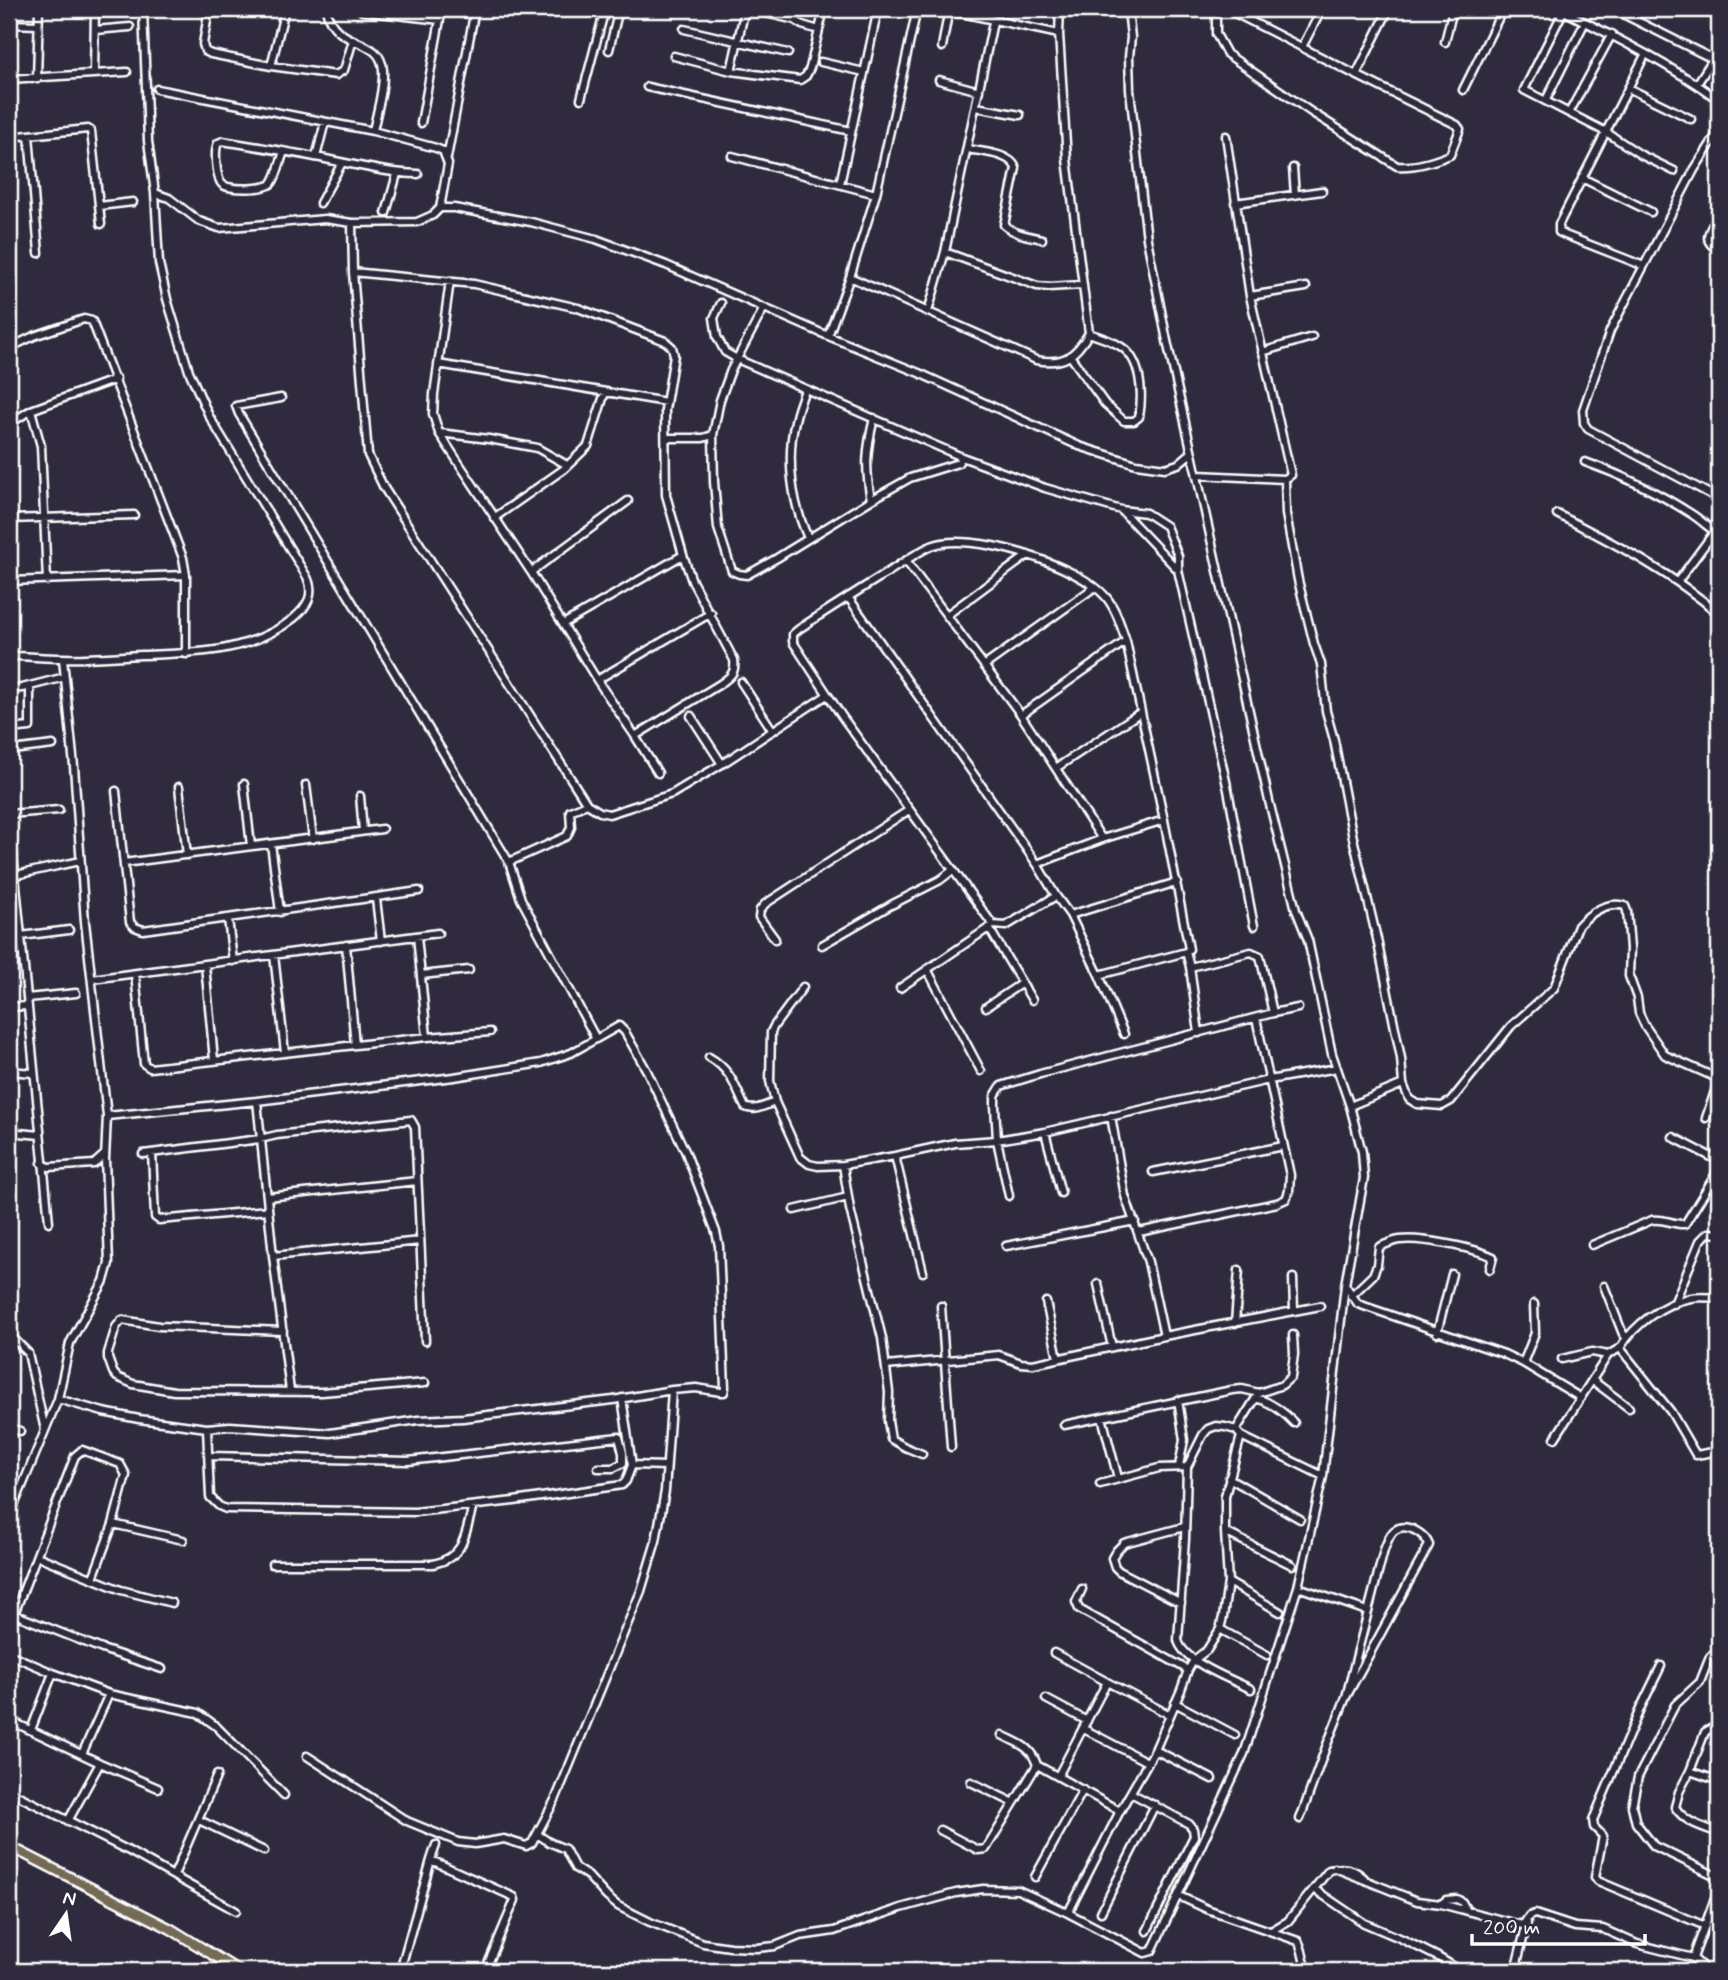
<svg xmlns="http://www.w3.org/2000/svg" width="1728" height="1980" viewBox="0 0 1728 1980" font-family="Mynerve,sans-serif">
<style>
.lines{fill:none;stroke-linecap:round;stroke-linejoin:round}
.minor-tunnel{stroke:#443f50;stroke-width:6;stroke-dasharray:6 3;stroke-linecap:butt}
.minor-casing{stroke:#fff;stroke-width:11}
.major-casing{stroke:#fff;stroke-width:13}
.minor{stroke:#2f2a3d;stroke-width:6}
.major{stroke:#756a55;stroke-width:8}
</style>
<rect width="100%" height="100%" fill="#2f2a3d"/>
<filter id="ink" filterUnits="userSpaceOnUse"><feTurbulence type="fractalNoise" baseFrequency=".0143" numOctaves="2"/><feDisplacementMap in="SourceGraphic" scale="14" xChannelSelector="R" yChannelSelector="G"/><feConvolveMatrix kernelMatrix="1 2 1 2 8 2 1 2 1" color-interpolation-filters="sRGB"/></filter>
<g filter="url(#ink)">
<g class="lines">
<path class="minor-tunnel" d="M1124,1034L1129,1045"/>
<defs>
<path id="minor" d="M209,9L203,44L205,51L211,54L271,66L336,75L344,70L353,40
M270,9L284,12
M326,9C334,50 381,35 383,70C384,90 377,111 373,131
M360,9L362,11L440,20
M749,9L795,20L802,25L819,30
M1216,9V34L1227,54L1311,112L1397,166C1414,168 1435,161 1450,155L1460,129L1457,125L1356,75L1227,9
M1560,9C1613,36 1671,65 1719,100
M1613,9L1713,59
M1712,9L1719,12
M1564,10L1524,90L1606,132L1641,155L1674,171
M9,24L38,25
M684,29L788,53
M95,30L130,27
M1445,42L1453,9
M942,47L948,14L952,11L1059,34
M1302,47L1322,9
M609,50L619,9
M674,56L731,71L800,80L806,76L810,68L824,9
M821,62L864,72
M271,66L285,9
M731,71L745,9
M94,74L95,9
M1356,75L1389,9
M9,79L127,72
M37,79L39,9
M939,80L979,91
M1697,84L1713,59L1719,61
M647,87L851,131
M1628,88L1691,119
M157,89L373,131L436,148L443,151L448,164L440,208
M1463,90L1503,9
M581,99L605,9
M1546,100L1585,22
M976,107L1020,115
M1569,113L1612,34
M421,123L442,9
M1719,131L1694,170L1610,331L1583,410L1584,423L1588,429L1719,499
M29,135L39,253
M9,137L88,129L91,131L101,224
M968,149C982,152 1010,153 1016,168L1004,225C1014,234 1029,236 1042,239
M284,152C280,161 278,175 272,183C266,190 231,190 223,185C216,180 214,151 218,143L223,141C253,146 284,151 315,157C349,163 383,173 418,174
M732,156L876,194
M316,157L325,122
M447,158L475,9
M1293,168L1295,195
M1582,178L1651,212
M840,184L878,9
M155,193L169,198L199,221L219,228L325,219L352,223L417,222L433,215L440,208H454L531,222L596,239L666,265L828,336L919,373L1079,446L1136,464L1165,468L1178,464L1191,453
M320,203L342,163
M1235,203L1322,191
M99,206L133,202
M386,213L397,174
M1719,214C1711,229 1699,240 1719,250
M352,223L353,272L368,455L384,488L587,804L600,812L609,814L672,794L722,764L827,695
M945,252L1037,286L1049,287L1082,285
M1644,266L1565,235L1559,232V224L1645,55
M353,272L474,284L578,308L665,341L672,347L674,355L665,410L666,495L683,555L692,581L734,660C736,673 730,677 720,684L635,736
M850,277L1036,360C1063,365 1075,357 1089,333L1067,159L1059,34L1060,9
M450,281L434,394L433,414L439,433L531,572L597,680L635,736L658,773
M1250,296L1306,287
M721,303L714,318L717,337L725,352L737,359L962,457L1045,488L1121,510L1146,513L1166,526L1178,556V570L1228,790L1254,926
M764,308L731,370L720,400L713,435L714,482L718,528L732,571L739,574L747,575L777,558L871,500L910,478L958,463L962,457
M928,312L945,252L993,22
M828,336L850,277L876,194L917,9
M9,348L34,336L84,319L92,321L183,558L186,575V654
M1262,352L1312,337
M1071,357L1105,404L1124,421H1134L1139,417C1143,394 1142,359 1120,346C1111,340 1099,337 1089,333
M438,364L666,402
M805,390C801,400 797,411 795,421C786,459 792,503 808,538
M31,410L41,446L47,581
M9,424L31,410L116,379
M439,433L489,439L537,448L567,465
M666,438H703L713,435
M1585,462C1622,475 1659,493 1693,515C1702,521 1710,529 1719,534
M1198,475L1285,479L1291,475L1250,296L1226,136
M1285,479L1286,514L1298,580L1314,644L1321,664L1326,711L1334,740L1353,838L1377,939L1401,1058L1403,1084L1409,1099L1417,1104L1442,1106L1451,1101L1511,1026L1554,988L1578,926C1590,913 1606,901 1625,906L1627,911L1630,948L1629,976L1637,998L1639,1013L1645,1026L1665,1055L1719,1079L1706,1118
M871,500C865,467 866,451 874,418
M1121,510L1178,570
M1557,514C1613,543 1671,572 1719,614
M494,518L564,469L588,446L605,392
M9,519L134,515
M906,561L1021,715L1102,839
M531,572L628,501
M9,581L186,575
M1678,581L1715,531
M848,597L1037,864L1056,896L1070,915L1099,975L1124,1034
M947,615L1028,555
M563,624L683,555
M9,656C27,656 44,658 62,658C88,659 116,656 142,655C196,653 250,653 294,618C308,606 315,594 307,577L209,416L189,371L167,299L159,263L155,193L148,141L143,9
M984,666L1095,587
M597,680L711,613
M741,682L773,731
M9,689L22,688L65,677
M1021,715L1126,641
M691,716L722,764
M9,729L30,727V686
M9,753L12,750L53,745
M1056,768L1141,712
M244,784L251,846
M306,785L313,839
M179,787L187,855
M116,791L130,922L135,927L143,930L419,891
M360,796L363,831
M9,814L49,1222
M9,814L59,810
M271,844L280,912
M509,862L567,836L571,827L570,811L587,804
M124,863L382,829
M1037,864L1102,839L1164,820
M16,875L80,861
M376,899L381,941
M1070,915L1177,882
M228,919L233,961
M993,925L841,715L793,642V634L799,629C827,610 856,592 885,574C900,565 915,553 931,546C970,530 1079,565 1106,597C1116,609 1121,626 1126,641L1164,820L1189,949L1186,952L1099,975
M989,928L1032,1000
M21,936L69,930
M417,936L427,1037
M775,939L759,917L760,910L765,904L909,810
M346,945L355,1045
M822,945L891,905L940,880L953,870
M1186,952L1190,967L1199,1033
M274,955L285,1053
M205,965L214,1060
M1190,967L1251,952L1260,956L1273,1013
M927,969L981,1071
M135,974L144,1064L150,1068L427,1037L490,1032
M421,975L469,970
M92,979L438,933
M803,987L774,1026L771,1032L770,1081L775,1102L800,1157L809,1164L818,1166L843,1165L895,1156L955,1143L997,1140L1045,1132L1269,1080L1337,1068
M900,988L993,925L1006,926L1056,896
M27,998L76,993
M9,1007L28,1006
M986,1007L1022,983
M709,1057C730,1069 735,1086 745,1107C754,1112 766,1105 775,1102
M9,1071L33,1073
M257,1101L273,1256L290,1391
M1350,1106L1403,1084
M107,1116L257,1101L454,1077L541,1063L571,1053L596,1039
M1111,1116L1125,1196L1148,1262L1164,1336
M9,1132L40,1135
M1045,1132L1061,1193
M1673,1137L1719,1161
M152,1153L155,1217L159,1220L268,1210
M143,1154L260,1139L277,1135L411,1120L415,1127L425,1341
M895,1156L923,1272
M42,1163L49,1167L94,1164L105,1154
M843,1165L850,1209L882,1338L889,1392L888,1421L891,1439L905,1447L922,1454
M1153,1172L1283,1146
M1009,1196L997,1140L995,1106V1096L1001,1086L1040,1074L1273,1013L1298,1008
M267,1197L417,1181
M794,1210L848,1197
M1139,1232L1277,1203L1286,1199L1289,1191L1290,1175L1256,1018
M1592,1245L1652,1220C1665,1218 1673,1225 1685,1224L1719,1169
M1006,1246L1135,1221
M273,1256L420,1241
M1293,1278L1294,1311
M1098,1284L1112,1347
M1346,1286L1358,1304L1504,1354L1523,1363L1581,1398
M1604,1286L1623,1334L1627,1337
M1351,1296L1373,1275L1377,1265L1379,1247C1386,1244 1393,1241 1400,1240C1421,1237 1474,1248 1493,1257L1490,1269
M1719,1298C1710,1298 1700,1296 1691,1298C1664,1302 1634,1325 1620,1348L1671,1412L1696,1455L1719,1451
M1046,1302L1058,1358
M1674,1304L1700,1241L1708,1233L1719,1234
M941,1306L951,1447
M1235,1323L1239,1270
M283,1331L159,1326L122,1320L116,1327L108,1353V1358L113,1372L117,1377L133,1384L174,1391L322,1392L425,1383
M1437,1333L1452,1274
M9,1334L28,1353L45,1430
M1562,1359L1592,1352L1608,1355
M1523,1363L1535,1333L1534,1304
M886,1366L999,1355L1021,1363L1033,1364L1164,1336L1320,1306
M1592,1380L1629,1408
M1256,1398C1270,1402 1284,1412 1294,1423
M58,1399L103,1412L139,1419L207,1428L230,1426L330,1433L418,1420L463,1418L613,1400L672,1390L696,1388L721,1392H724L725,1388L719,1246L716,1232L686,1153L647,1071L625,1032L619,1026L596,1039L521,899L509,862L239,414L236,406L281,398
M1178,1400L1184,1440L1179,1466
M1102,1417L1118,1478
M1064,1425L1232,1390L1242,1389L1259,1393
M9,1428L20,1431
M207,1428L210,1497L219,1506L226,1509L415,1512L514,1501L622,1485L626,1481L632,1465L622,1398
M1236,1430L1259,1393L1282,1385L1291,1377L1294,1354L1293,1335
M1241,1436L1323,1476
M1555,1438L1608,1355L1620,1348
M210,1456L408,1461L619,1437L623,1453V1463L613,1468H598
M632,1465L666,1466
M1229,1478L1300,1519
M1100,1484L1159,1468L1187,1467
M9,1518L58,1399L70,1343L104,1281L109,1263L105,1159L107,1116L85,922L74,766L63,659
M113,1524L183,1540
M1225,1532L1292,1565
M37,1556L121,1590L172,1603
M272,1564H433C466,1557 465,1533 473,1506
M1228,1582L1280,1612
M1298,1587L1367,1611
M1082,1589L1076,1602L1079,1609L1188,1670
M1181,1603L1119,1571L1115,1567L1112,1558L1116,1551L1124,1543L1184,1527
M14,1614L102,1649L162,1669
M9,1627L75,1456L82,1450L120,1464L126,1475L113,1524L93,1578
M1220,1629L1267,1655
M1054,1653L1107,1682
M9,1654L53,1673L109,1694L198,1713L216,1726L284,1795
M1661,1666L1640,1709L1593,1820L1594,1827L1603,1836L1595,1877L1598,1881L1705,1926
M1046,1699L1087,1721
M1175,1703L1235,1735
M9,1720L100,1763L158,1788
M1084,1729L1147,1762
M1719,1729L1712,1728L1705,1732L1690,1771L1679,1792L1675,1807C1685,1823 1703,1827 1719,1833
M31,1730L53,1673
M1002,1735C1019,1744 1031,1746 1037,1765L1120,1811
M1155,1750L1212,1779
M82,1754L109,1694
M307,1756L407,1821L458,1842L475,1844L504,1839L526,1846L532,1843L556,1798L641,1591L656,1541L665,1491L672,1390
M1690,1771L1719,1781
M1058,1776L1107,1682L1170,1715
M971,1782L1014,1803
M9,1791L127,1850L236,1911
M1131,1793L1189,1824L1193,1829L1194,1836L1147,1931
M1300,1819L1326,1747L1346,1697L1429,1545C1425,1534 1407,1522 1395,1530C1389,1534 1387,1543 1384,1550L1346,1697
M199,1820L264,1851
M68,1821L100,1763
M940,1830L978,1850L986,1849L1037,1765
M537,1834L549,1842L565,1849L575,1868L588,1876L607,1897L618,1906L650,1922L703,1943L730,1947L757,1948L775,1946L800,1936L834,1931L901,1908L956,1893L983,1889L1018,1890L1068,1913L1145,1953L1152,1951L1244,1754L1298,1587L1323,1476L1345,1285L1364,1178L1362,1152L1350,1106L1332,1054L1308,940L1296,910L1269,801L1167,341L1147,239L1136,145L1130,90L1129,57L1131,37L1128,9
M431,1860L436,1845
M1335,1868L1417,1901L1441,1904L1513,1923L1523,1925L1529,1916L1535,1914L1575,1927L1603,1929L1637,1944L1693,1958L1707,1971
M174,1875L217,1775
M1035,1877L1083,1790
M1314,1889L1364,1923L1402,1939L1438,1957L1461,1971
M1179,1896L1207,1909L1298,1941C1304,1950 1302,1963 1309,1971
M1441,1904L1446,1900L1457,1899L1462,1902L1467,1911
M1101,1912L1155,1805
M1068,1913L1120,1811L1155,1750L1181,1690L1188,1670L1194,1660L1207,1650L1220,1629L1223,1617L1228,1582L1225,1532V1496L1241,1436L1236,1430L1225,1427L1216,1426L1208,1429L1203,1435L1187,1467L1185,1539L1178,1640C1183,1662 1231,1679 1251,1689
M1271,1931L1288,1921L1329,1870C1343,1866 1354,1868 1364,1878
M1693,1958L1718,1890L1716,1876L1654,1846L1636,1823L1632,1806L1638,1777L1675,1705L1700,1682L1710,1657L1713,1654L1719,1653
M400,1971L431,1860L514,1897L515,1900L485,1971
M571,1971L575,1969L587,1970
M1515,1971L1527,1923"/>
<path id="major" d="M9,1846L171,1929L239,1971"/>
</defs>
<use href="#minor" class="minor-casing"/>
<use href="#major" class="major-casing"/>
<use href="#minor" class="minor"/>
<use href="#major" class="major"/>
</g>
</g>
<rect width="1728" height="1980" fill="none" stroke="#2f2a3d" stroke-width="35"/>
<rect x="18" y="18" width="1693" height="1945" fill="none" stroke="#fff" stroke-width="2.5" filter="url(#ink)"/>
<g transform="translate(66 1914) rotate(13)" stroke="#2f2a3d" stroke-width="5" paint-order="stroke">
<path d="M0-5L12 26L0 18L-12 26Z" fill="#ffffff"/>
<text y="-10" font-size="19" font-weight="bold" text-anchor="middle" fill="#ffffff">N</text>
</g>
<path d="M1472 1934v10h173v-10" fill="none" stroke="#ffffff" stroke-width="3.5"/>
<text x="1483" y="1934" font-size="21" fill="#ffffff" stroke="#2f2a3d" stroke-width="5" paint-order="stroke">200 m</text>
</svg>
